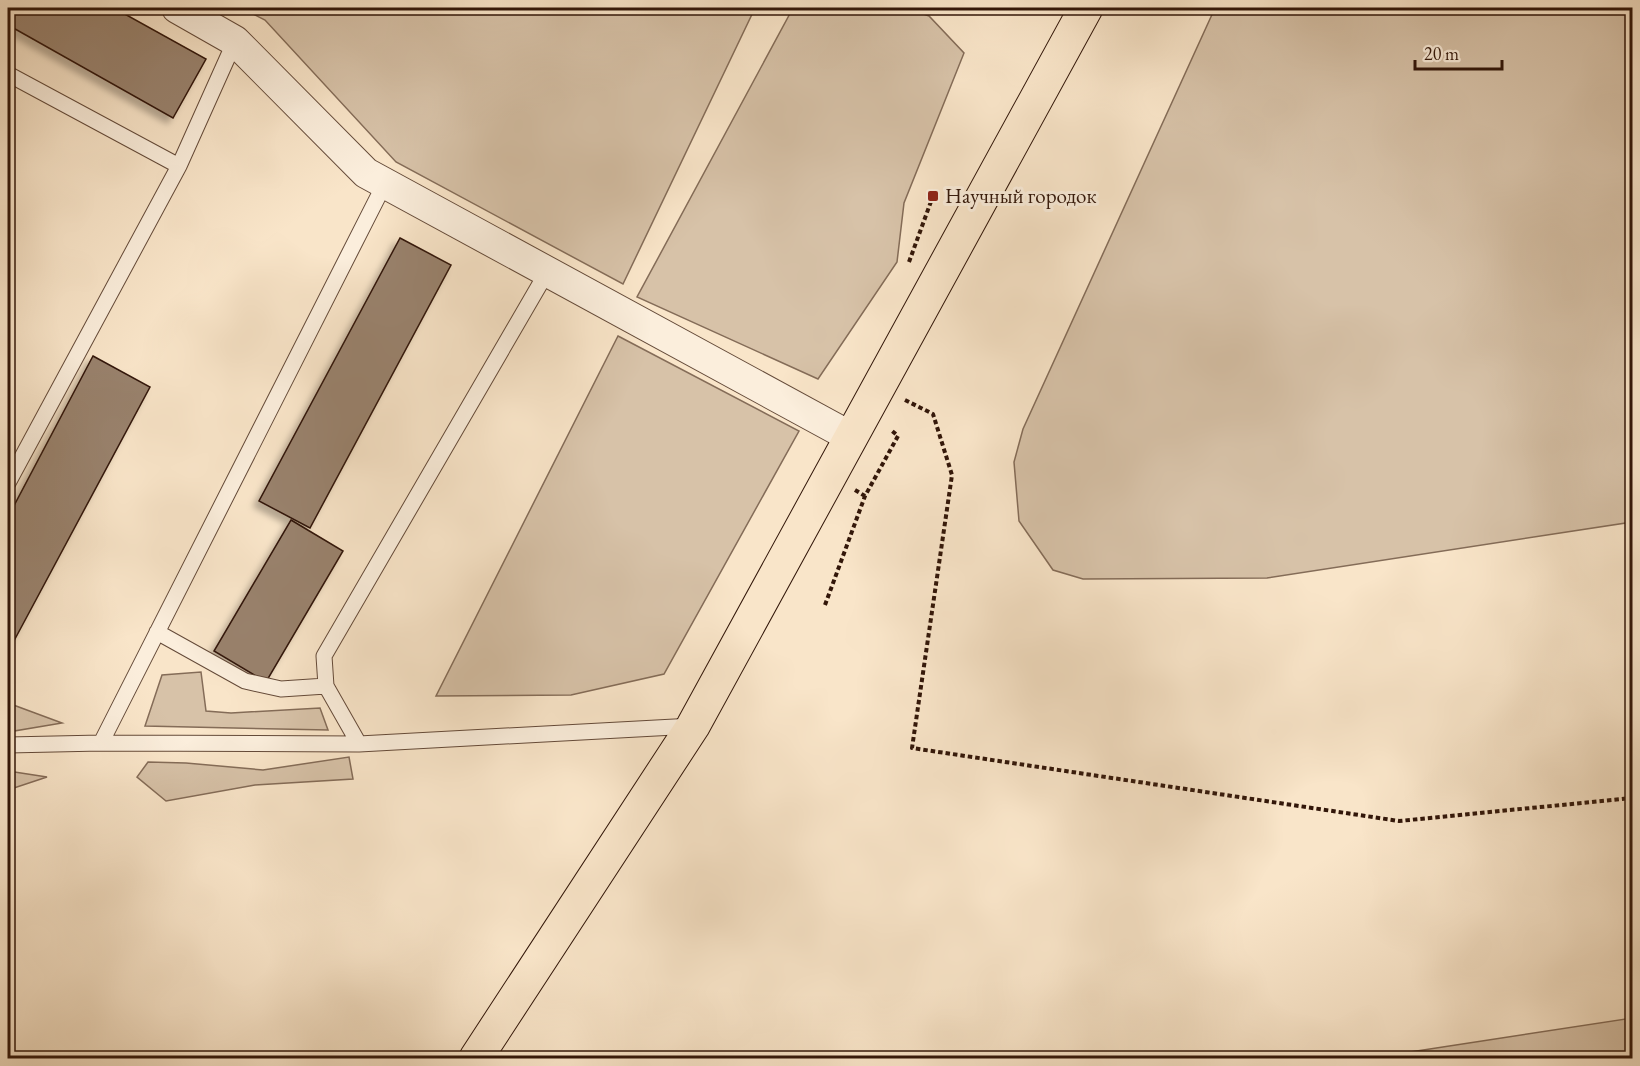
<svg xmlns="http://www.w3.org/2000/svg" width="1640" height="1066" viewBox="0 0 1640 1066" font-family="'EB Garamond',serif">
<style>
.green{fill:#d7c2a8;stroke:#846c58;stroke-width:1.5}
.building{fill:#99826d;stroke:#321609;stroke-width:1.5;filter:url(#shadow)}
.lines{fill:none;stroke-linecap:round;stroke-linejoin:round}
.lane-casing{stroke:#644a39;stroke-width:17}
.street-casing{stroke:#644a39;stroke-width:32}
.primary-casing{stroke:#321609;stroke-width:35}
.path{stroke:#321609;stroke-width:4;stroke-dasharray:4.5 3;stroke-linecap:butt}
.lane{stroke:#fbeedc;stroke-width:15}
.street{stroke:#fbeedc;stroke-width:30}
.primary{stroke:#f9e5c9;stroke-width:33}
.poi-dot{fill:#8f2418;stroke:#fbeedc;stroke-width:2}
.labels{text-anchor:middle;stroke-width:6;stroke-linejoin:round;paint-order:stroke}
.poi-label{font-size:21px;fill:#321609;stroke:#fbeedc;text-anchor:start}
</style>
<defs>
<filter id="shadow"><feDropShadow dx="-5.5" dy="5.5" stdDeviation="3" flood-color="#0004"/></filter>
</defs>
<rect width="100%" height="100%" fill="#f9e5c9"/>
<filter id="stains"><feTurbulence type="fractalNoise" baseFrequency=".00333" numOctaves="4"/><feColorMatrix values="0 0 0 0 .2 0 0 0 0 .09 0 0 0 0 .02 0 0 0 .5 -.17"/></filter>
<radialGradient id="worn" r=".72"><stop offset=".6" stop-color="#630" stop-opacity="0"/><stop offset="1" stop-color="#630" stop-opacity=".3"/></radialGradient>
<path class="green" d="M241,8H755L623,284L396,162L265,20Z
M793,8H907L929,16L964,53L904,203L897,262L818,379L637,297Z
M1215,8H1632V522L1267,578L1083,579L1053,570L1019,521L1014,462L1023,429Z
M618,336L799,431L664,674L571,695L436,696Z
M201,672L206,711L231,713L320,708L328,730L145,726L162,675Z
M8,703L62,723L8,732Z
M349,757L353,779L255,785L166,801L137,777L148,762L186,763L263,770Z
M8,771L47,777L8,790Z
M1632,1018V1058H1371Z"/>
<path class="building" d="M8,8H114L206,59L173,118L8,25Z
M400,238L451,265L310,528L259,501Z
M93,356L150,387L8,652V517Z
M291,520L343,551L266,682L214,651Z"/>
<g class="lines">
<defs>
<path id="lane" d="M8,74L179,166L8,483
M179,166L235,41
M157,632L245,681L281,689L326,686
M101,743L385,183
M359,744L326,686L324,656L547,272
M8,745L101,743L359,744L693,726"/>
<path id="street" d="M177,8L235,41L366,173L851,437"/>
<path id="primary" d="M476,1058L693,726L1086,8"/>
</defs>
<use href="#lane" class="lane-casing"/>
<use href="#street" class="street-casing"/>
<use href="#primary" class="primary-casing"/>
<path class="path" d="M909,262L933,196
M905,400L933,414L952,475L912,748L1399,821L1632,798
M855,490L865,496
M825,605L865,496L898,436L891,430"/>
<use href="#lane" class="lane"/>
<use href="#street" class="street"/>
<use href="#primary" class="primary"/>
</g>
<rect class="poi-dot" x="927" y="190" width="12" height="12" rx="3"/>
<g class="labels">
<g class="poi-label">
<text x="945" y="203">Научный городок</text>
</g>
</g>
<rect width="1640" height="1066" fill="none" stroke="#f9e5c9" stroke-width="30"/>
<rect x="9" y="9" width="1622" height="1048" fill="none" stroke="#321609" stroke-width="3"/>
<rect x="15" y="15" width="1610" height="1036" fill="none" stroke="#321609" stroke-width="1.5"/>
<path d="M1415 60v9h87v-9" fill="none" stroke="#321609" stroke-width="3"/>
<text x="1424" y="60" font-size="18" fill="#321609" stroke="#fbeedc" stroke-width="4.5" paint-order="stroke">20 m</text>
<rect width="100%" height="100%" filter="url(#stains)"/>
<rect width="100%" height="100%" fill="url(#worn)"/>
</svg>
